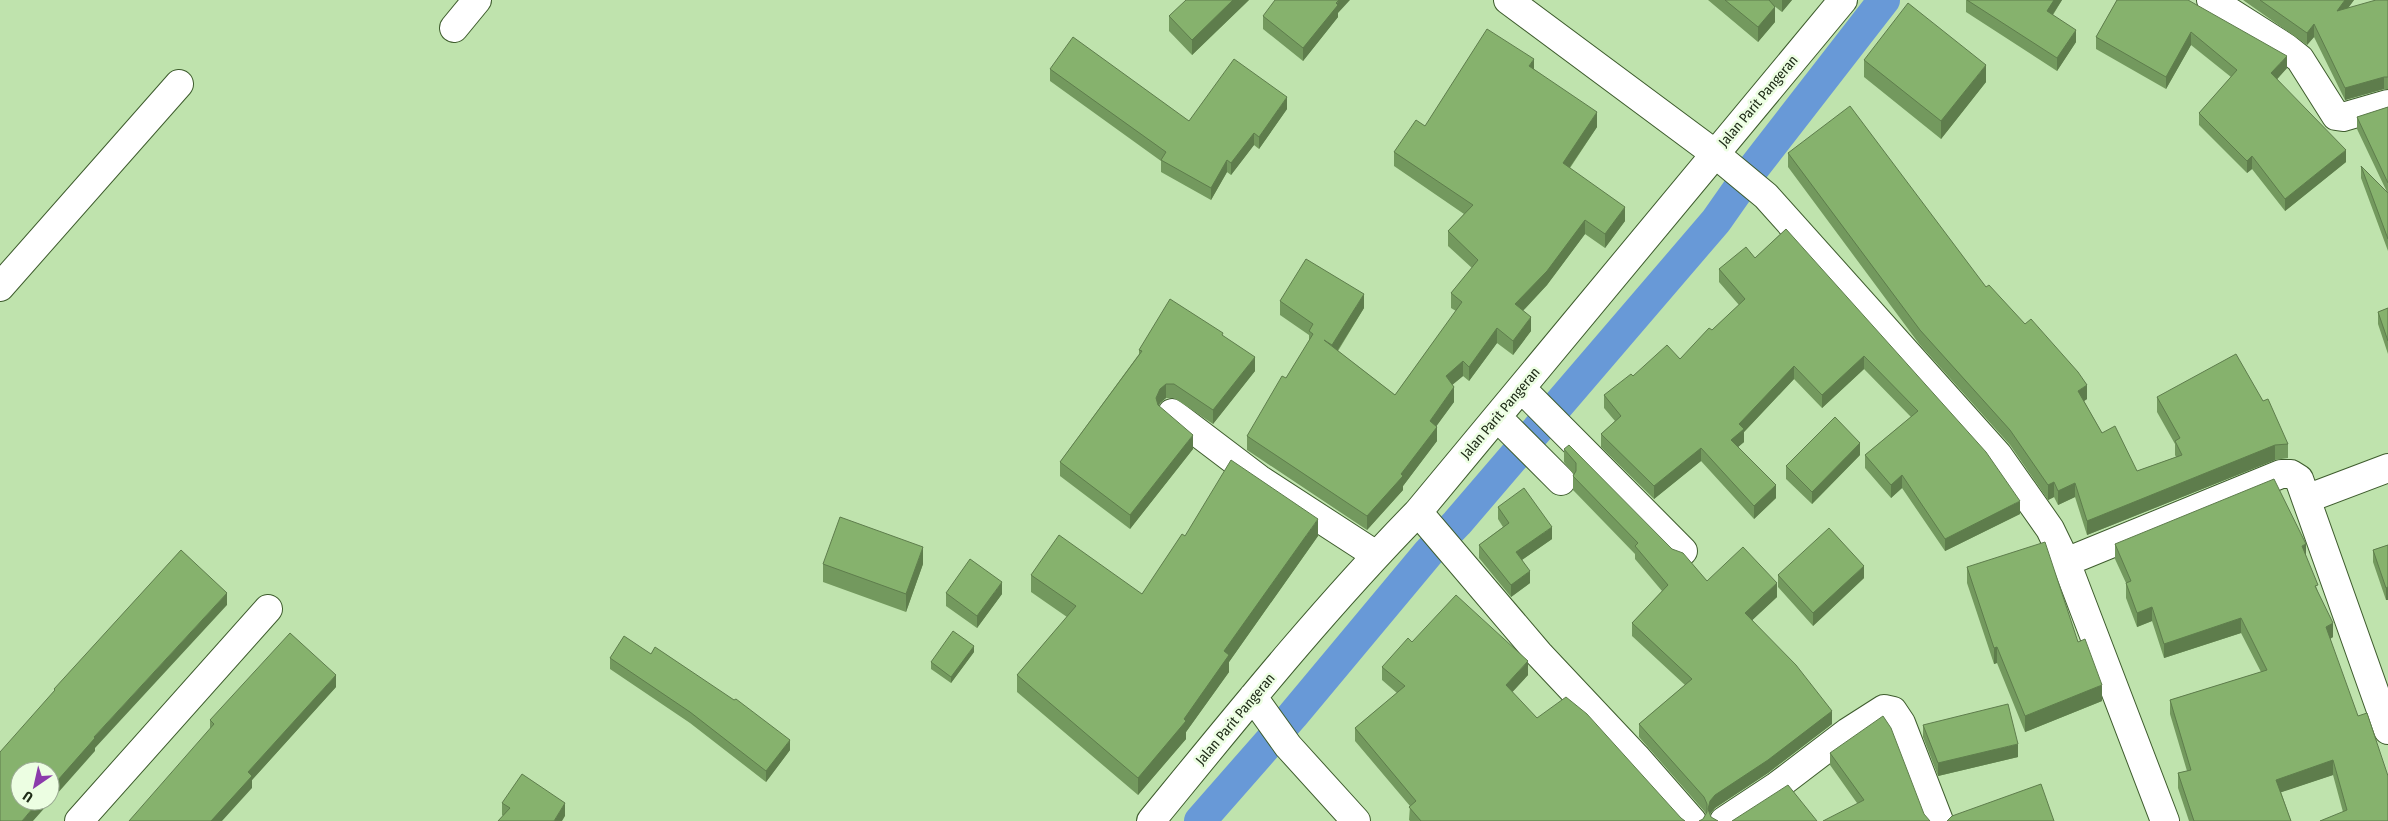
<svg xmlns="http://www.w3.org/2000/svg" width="2388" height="821" viewBox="0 0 2388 821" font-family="'Fira Sans Condensed',sans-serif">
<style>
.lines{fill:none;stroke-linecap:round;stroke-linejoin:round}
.canal{stroke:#6899d7;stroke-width:32}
.minor-casing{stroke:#3e5c2d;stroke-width:30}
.minor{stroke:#fff;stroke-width:28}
.wall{fill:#73995e}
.shaded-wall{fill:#5e7d4c}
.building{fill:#86b26d;stroke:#5e7d4c}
.labels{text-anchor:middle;stroke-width:5;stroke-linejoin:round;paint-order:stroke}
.street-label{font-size:14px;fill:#202d19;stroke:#ecfee2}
</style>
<rect width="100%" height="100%" fill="#bfe3ad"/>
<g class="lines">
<path class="canal" d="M1200,821L1293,715L1429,552L1457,523L1716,221L1749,174L1884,0"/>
<defs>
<path id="minor" d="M1508,0L1714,153L1766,196L1998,455L2050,529L2066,562L2165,821
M2211,0L2285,47L2300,59L2336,116L2343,117L2388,104
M454,28L477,0
M0,287L179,84
M1521,388L1683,551
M1172,413L1259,479L1376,555
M1497,417L1561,481
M2306,499L2388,468
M1418,512L1539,654L1636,757L1692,821
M2066,562L2281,474H2291L2299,479L2388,730
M1253,697L1288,746L1356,821
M79,821L268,609
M1151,821C1237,716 1323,609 1418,512L1843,0
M1724,821L1777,786L1848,732L1884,709L1893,711L1901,723L1939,821"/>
</defs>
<use href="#minor" class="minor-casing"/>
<use href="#minor" class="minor"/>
</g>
<path class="wall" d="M1249,0L1192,55L1169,31V16Z
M1708,0H1792L1782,12L1773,5L1775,22L1758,42Z
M1966,0H2062L2053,15L2076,42L2057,71L1966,12Z
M2117,0L2287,68L2277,79L2346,162L2285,211L2252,169L2247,173L2199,125V113L2231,77L2191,45L2166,89L2096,49V37Z
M2243,0H2354L2348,8L2388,0V89H2384L2345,100L2314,37L2307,45Z
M1338,13V17L1303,61L1263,29V16Z
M1864,60L1986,82L1941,139L1864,77Z
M1050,69L1189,121L1287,109L1259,149L1254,145L1231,175L1227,172L1211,200L1161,172V161L1050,81Z
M1534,69L1597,127L1570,168L1625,221L1605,248L1585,234L1547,285L1523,311L1531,331L1513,355L1497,343L1469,381L1463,376L1452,385L1454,402L1436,426L1437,441L1403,486V490L1367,530L1247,450V436L1286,378L1309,341V335L1280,315V301L1364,308L1338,351L1395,395L1456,311L1451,308V293L1472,268L1448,246V231L1464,214L1394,166V152L1425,126Z
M2388,107V251L2361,178V166L2387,192L2357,129V117Z
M1788,153L1986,287L2087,399L2084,401L2102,433L2137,471L2176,457L2175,455V444L2157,412V397L2263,401L2288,444V458L2275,460L2087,535L2075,497L2058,505L2054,497L2048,500L2010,445L1920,345L1788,167Z
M1786,229L2020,514L1945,551L1902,488L1891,498L1865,468V455L1911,417L1864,369L1822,408L1794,379L1744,432V442L1738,447L1776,498L1754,519L1701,461L1654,499L1601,447V434L1615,421L1604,408V395L1633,376L1680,359L1712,330L1739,305L1719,282V269L1755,258Z
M2388,308V354L2378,324V312Z
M1223,336L1255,371L1213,424L1174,398H1166L1160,403L1159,406L1193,449L1130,529L1060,476V462L1139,354V350Z
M1564,449L1707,581L1777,597L1752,620L1832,724L1768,773L1715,808L1710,814L1711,817L1703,819L1706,814L1704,811L1639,737V724L1685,685L1632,636V623L1662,591L1635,559V554L1573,490V476L1574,475L1564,462Z
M1860,455L1812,504L1786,479V466Z
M1498,507L1552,539L1522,560L1530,583L1511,597L1479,558V545L1503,527L1498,519Z
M1185,536H1318L1229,662V672L1186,732V739L1138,795L1017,692V675L1067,617L1031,592V575L1142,594Z
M2115,544L2306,556L2333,637L2330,639L2388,821L2343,812L2333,775L2281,792L2291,821H2189L2178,788V773L2187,771L2170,714V700L2261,672L2241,633L2164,658L2152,621L2137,627L2126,598V583L2115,559Z
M2388,545V600H2386L2373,562V550Z
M823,564H923L906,612L823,582Z
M1967,567L2078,642L2102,701L2025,732L1997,663L1994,664L1967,583Z
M1778,575L1864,578L1813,626L1778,587Z
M946,593L1002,594L977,628L946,606Z
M1412,642L1528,675L1512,692L1537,718L1685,821H1410L1409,820L1410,806L1355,741V728L1397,693L1382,680V667Z
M974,652L951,683L931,669V662Z
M651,654L790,750L766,782L690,723L610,669V658Z
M336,687L252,780V788L210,729V720Z
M1923,725L2018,757L1938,776L1923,737Z
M1830,753L1924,814L1857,803L1830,765Z
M502,803L565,816H503L502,815Z"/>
<path class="shaded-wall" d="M1233,0H1249L1192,55V40Z
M1339,0H1350L1338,13V17L1303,61V48Z
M1782,0H1792L1782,12Z
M2054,0H2062L2047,23V11Z
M2345,0H2354L2337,23V11Z
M1775,7V22L1758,42V27Z
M2314,24V37L2307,45V33Z
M2076,30V42L2057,71V58Z
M2191,32V45L2166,89V77Z
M2287,56V68L2271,86V73Z
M1534,59V73L1529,66Z
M1986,65V82L1941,139V121Z
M2384,77V89L2345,100V88Z
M1287,97V109L1259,149V137Z
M1597,112V127L1563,177V163Z
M1254,133V145L1231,175V163Z
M2346,150V162L2285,211V199Z
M2252,156V169L2247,173V161Z
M1227,160V172L1211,200V188Z
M1625,207V221L1605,248V234Z
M1585,220V234L1547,285L1515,319V304Z
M1364,294V308L1332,359V345Z
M1531,317V331L1513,355V341Z
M1497,328V343L1469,381V367Z
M1864,356V369L1822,408V395Z
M1255,357V371L1213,424V410Z
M1463,361V376L1446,390V376Z
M1794,366V379L1744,432V442L1731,453V440L1739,424Z
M1166,384V398L1160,403L1156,412V398L1160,389Z
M2087,385V399L2078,405V391Z
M1454,387V402L1430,435V421Z
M1437,427V441L1403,486V490L1367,530V516L1401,474Z
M1193,435V449L1130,529V515Z
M1860,443V455L1812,504V492Z
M2275,445V460L2087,535V521Z
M1701,448V461L1654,499V486Z
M1902,475V488L1891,498V485Z
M2054,482V497L2048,500V485Z
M2075,483V497L2058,505V491Z
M1776,485V498L1754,519V506Z
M2020,501V514L1945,551V539Z
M1318,519V536L1229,662V672L1186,732V739L1138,795V778L1224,651Z
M1552,527V539L1516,564V552Z
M2306,544V559L2302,546Z
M923,547V564L906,612V594Z
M1864,566V578L1813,626V613Z
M1530,571V583L1511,597V585Z
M1002,582V594L977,628V616Z
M1777,583V597L1745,627V613Z
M2388,587V600H2386V588Z
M227,593V605L95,748V751L33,821H22L39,801H50V789L94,737Z
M2152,607V621L2137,627V613Z
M2241,618V633L2164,658V644Z
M2333,623V637L2326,641V627Z
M974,646V652L951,683V677Z
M1997,647V663L1994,664V648Z
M1528,661V675L1506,699V685Z
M336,675V687L252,780V788L222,821H211L248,772Z
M2102,685V701L2025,732V716Z
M1832,711V724L1768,773L1715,808L1710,814L1708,809L1710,801L1715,795Z
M790,740V750L766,782V771Z
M2018,744V757L1938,776V763Z
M2333,760V775L2276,794V780Z
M565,803V816L562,821H554Z"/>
<path class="building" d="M1186,0H1233L1192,40L1169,16Z
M1275,0H1339L1336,3L1338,5L1303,48L1263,16Z
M1725,0H1769L1775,7L1758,27Z
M1967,0H2054L2047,11L2076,30L2057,58Z
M2117,0H2188L2287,56L2271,73L2346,150L2285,199L2252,156L2247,161L2199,113L2237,70L2191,32L2166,77L2096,37Z
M2260,0H2345L2337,11L2376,0H2388V77H2384L2345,88L2314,24L2307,33Z
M1908,3L1986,65L1941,121L1864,60Z
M1487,29L1534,59L1529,66L1597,112L1563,163L1625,207L1605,234L1585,220L1547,271L1515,304L1531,317L1513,341L1497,328L1469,367L1463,361L1446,376L1454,387L1430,421L1437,427L1401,474L1403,476L1367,516L1247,436L1282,376L1286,378L1313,334L1309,331L1313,324L1280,301L1306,259L1364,294L1332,345L1324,340L1395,395L1462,302L1451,293L1478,260L1448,231L1473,205L1394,152L1416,120L1425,126Z
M1073,37L1189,121L1234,59L1287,97L1259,137L1254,133L1231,163L1227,160L1211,188L1161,160L1166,152L1050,69Z
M1850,106L1986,287L1989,285L2025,324L2031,319L2078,372L2087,385L2078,391L2102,433L2115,426L2137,471L2182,455L2175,441L2180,438L2157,397L2236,354L2263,401L2268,399L2288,444L2275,445L2087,521L2075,483L2058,491L2054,482L2048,485L2010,430L1920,330L1788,153Z
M2388,107V183L2357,117Z
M2361,166L2388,193V239Z
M1786,229L1986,452L2020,501L1945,539L1902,475L1891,485L1865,455L1918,411L1864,356L1822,395L1794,366L1739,424L1744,429L1731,440L1776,485L1754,506L1701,448L1654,486L1601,434L1621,416L1604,395L1631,374L1633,376L1667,345L1680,359L1709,328L1712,330L1745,299L1719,269L1746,247L1755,258Z
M1170,299L1223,333L1222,335L1255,357L1213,410L1174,384H1166L1160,389L1156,398L1158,405L1193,435L1130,515L1060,462L1142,351L1139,350Z
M2388,308V341L2378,312Z
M1835,417L1860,443L1812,492L1786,466Z
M1569,445L1672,549L1683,553L1707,581L1743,547L1777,583L1745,613L1796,665L1832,711L1768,760L1715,795L1710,801L1708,809L1711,817L1718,821H1699L1703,819L1707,812V804L1704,797L1639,724L1692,679L1632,623L1668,585L1635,546L1638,543L1573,476L1576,471V463L1564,449Z
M1231,460L1318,519L1224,651L1229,655L1184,719L1186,721L1138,778L1017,675L1076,606L1031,575L1059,535L1142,594L1182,534L1185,536Z
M2274,479L2306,544L2302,546L2318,585L2315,586L2333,623L2326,627L2358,716L2367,713L2388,776V821H2320L2347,810L2333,760L2276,780L2291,821H2194L2178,773L2191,770L2170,700L2267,670L2241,618L2164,644L2152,607L2137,613L2126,583L2131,581L2115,544Z
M1524,488L1552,527L1516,552L1530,571L1511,585L1479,545L1509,523L1498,507Z
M840,517L923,547L906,594L823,564Z
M1829,528L1864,566L1813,613L1778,575Z
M2045,542L2078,642L2085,639L2102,685L2025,716L1997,647L1994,648L1967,567Z
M2388,545V587L2386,588L2373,550Z
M181,550L227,593L94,737L95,738L50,789V771H20V801H39L22,821H0V752L55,690L54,689Z
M970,559L1002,582L977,616L946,593Z
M1456,595L1528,661L1506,685L1537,718L1566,697L1587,714L1681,818L1685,821H1421L1409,807L1416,801L1355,728L1405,686L1382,667L1408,638L1412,642Z
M953,631L974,646L951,677L931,662Z
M290,633L336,675L248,772L252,776L211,821H129L214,724L210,720Z
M624,636L651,654L655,647L734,700L736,699L790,740L766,771L690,712L610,658Z
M2008,704L2018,744L1938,763L1923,725Z
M1883,716L1891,728L1924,814L1930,821H1823L1864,800L1830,753Z
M522,774L565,803L554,821H498L510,808L502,803Z
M2041,784L2054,821H1947L1952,816Z
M1788,785L1817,821H1732Z"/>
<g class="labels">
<g class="street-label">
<text transform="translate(1758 101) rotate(-50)" y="5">Jalan Parit Pangeran</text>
<text transform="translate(1500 413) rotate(-50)" y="5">Jalan Parit Pangeran</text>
<text transform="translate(1235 719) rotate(-50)" y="5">Jalan Parit Pangeran</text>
</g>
</g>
<g transform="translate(35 786) rotate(214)"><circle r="24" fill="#ecfee2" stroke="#9aaa92"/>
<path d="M0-4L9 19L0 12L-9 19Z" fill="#8b3bab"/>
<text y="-8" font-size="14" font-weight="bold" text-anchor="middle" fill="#202d19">U</text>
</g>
</svg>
